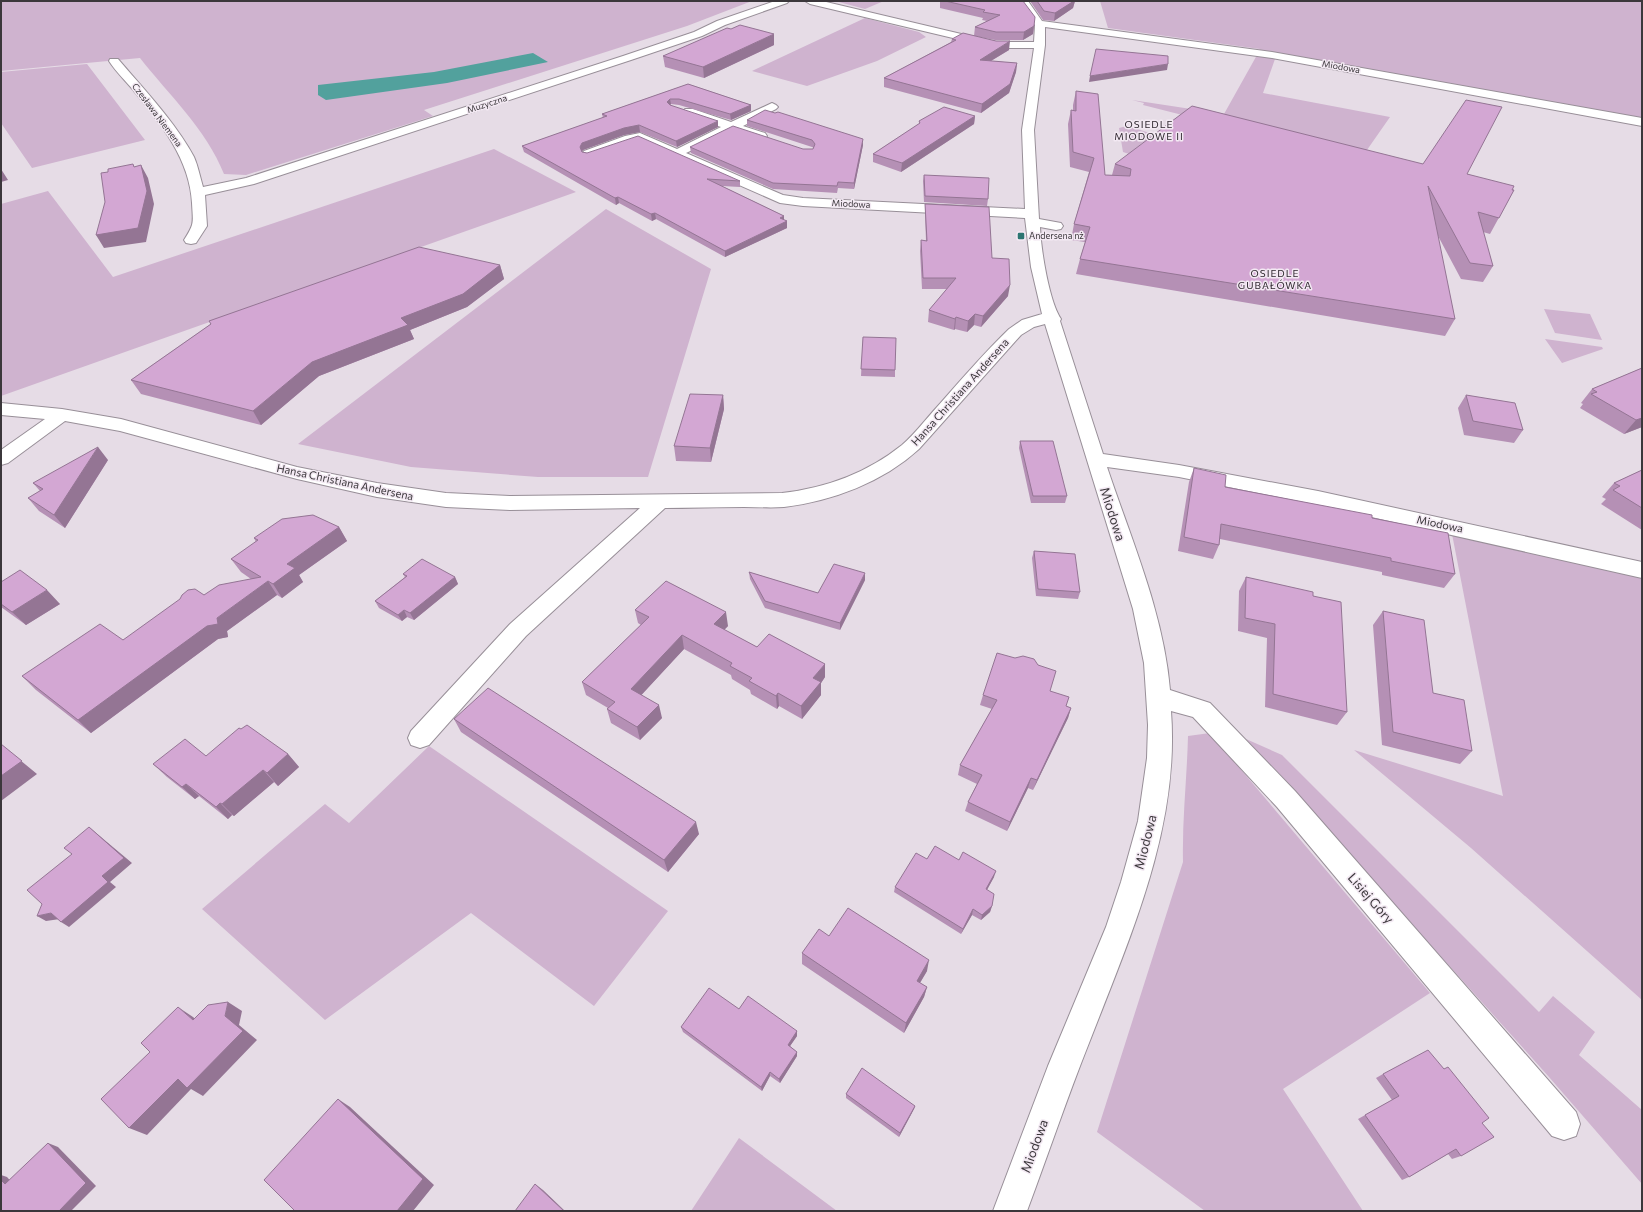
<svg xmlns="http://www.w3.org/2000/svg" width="1643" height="1212" viewBox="0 0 1643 1212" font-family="Commissioner,sans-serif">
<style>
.green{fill:#cfb3cf}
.water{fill:#52a19d}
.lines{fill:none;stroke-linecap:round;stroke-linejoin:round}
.street-casing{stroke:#988f98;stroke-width:2}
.street{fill:#fff;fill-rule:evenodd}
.wall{fill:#b590b5}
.shaded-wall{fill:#947594}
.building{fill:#d3a7d3;stroke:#947594}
.poi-dot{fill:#2d7672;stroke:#f3e9f3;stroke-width:1.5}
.labels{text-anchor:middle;stroke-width:3;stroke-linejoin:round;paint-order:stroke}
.far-street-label{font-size:9px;fill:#3b373b;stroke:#f3e9f3}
.far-poi-label{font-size:9px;fill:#3b373b;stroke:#f3e9f3;text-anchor:start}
.far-neighbourhood-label{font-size:10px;letter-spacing:1px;fill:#2f272f;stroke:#f3e9f3}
.street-label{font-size:11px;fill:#3b373b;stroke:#f3e9f3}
.near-street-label{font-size:13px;fill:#3b373b;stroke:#f3e9f3}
</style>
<rect width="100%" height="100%" fill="#e6dce6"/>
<path class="green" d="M1,1H752L687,26L424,110L433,116L246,175L224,174C206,129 169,95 140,58L1,71Z
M835,1H884L865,9Z
M1100,1H1642V120L1259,50L1260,49L1108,28Z
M865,18L919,32L926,37L877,61L807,86L752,71Z
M1257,55L1275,59L1263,93L1390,117L1360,160L1143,105L1144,103L1132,100L1224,114Z
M87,64L145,140L32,168L1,123V72Z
M1127,126L1153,134L1129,154L1123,152L1119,128Z
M494,149L576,192L1,396V204L48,191L113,277Z
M606,209L711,269L648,477H538L411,467L298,444Z
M1544,309L1590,314L1602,340L1555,333Z
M1545,339L1602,347L1603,349L1562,363Z
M1452,534L1642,577V1000L1471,848L1354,750L1503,796Z
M1210,733L1430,993L1283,1089L1363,1211H1205L1097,1132L1183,862C1182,820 1187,778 1188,736Z
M1246,739L1282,755L1539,1012L1553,996L1595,1032L1579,1055L1642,1110V1184L1549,1077Z
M429,746L668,911L594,1006L471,913L325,1020L202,909L325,804L349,823Z
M739,1138L837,1211H691Z"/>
<path class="water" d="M533,53L548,62L447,83L326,100L318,95V85L434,72Z"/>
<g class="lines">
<defs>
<path id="street" d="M775,1H789L787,3L725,25L702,36L631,60L254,184L205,195L207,226L196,243L191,244L186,243L184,240C195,223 193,223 192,203C190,160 161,123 134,91C126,81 116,72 109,61L110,59H118C143,88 176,123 194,157C198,166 200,177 203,187L246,178L623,56L694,32L717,21Z
M805,1H822L995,42H1034L1035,25L1018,1H1028L1042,21L1272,52L1642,118V126L1272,58L1045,27V45L1034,130L1039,219L1061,223L1063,226L1061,229L1056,230L1040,227C1041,250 1049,301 1061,319L1060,321L1103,454L1179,465L1318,491L1642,562V578L1318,505L1179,477L1107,467C1131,539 1164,614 1170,690L1210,703L1295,791L1576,1112L1580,1124L1576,1136L1564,1140L1552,1136L1277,807L1193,717L1171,711C1180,827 1130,937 1089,1043C1067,1098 1048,1155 1027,1211H993L1048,1066L1106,927L1121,882L1138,821L1147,758L1148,725L1144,663L1133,609L1045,324L1034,327L1021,335L919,449C883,482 833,501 784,507C771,508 757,507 744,507C718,507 691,508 665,508L526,636L429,745L420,748L411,745L408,738L411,731L510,624L640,508L510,510L446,507L377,497L297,479L120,431L65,421L8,463L1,465V450L45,419L1,415V403L62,409L121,419L297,467L377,483L446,493L510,496L782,493C826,488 867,473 902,445C915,434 925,420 937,407C961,380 984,353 1009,329L1022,320L1042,314L1031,267L1025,218L803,206L780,203L639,141L588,158L584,157L582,154L584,151L625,136L640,133L677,149L721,127L685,115L683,112L685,109H693L731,122L772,103L776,105L778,107L776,109L743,126L765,133L767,136L765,139L761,140L733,131L686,153L783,195L803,198L1025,209L1022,130L1034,48H995L810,4Z"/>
</defs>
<use href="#street" class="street-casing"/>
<use href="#street" class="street"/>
</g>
<path class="wall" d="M940,1H1023L1034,26L1033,34L1023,40H995L974,36L975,27L987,21L982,20L983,18L940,8Z
M1030,1H1075L1073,8L1054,21L1043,20Z
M731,29L774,45L704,78L665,67L663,56Z
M952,39L1009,50L991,61L1017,63L1016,72L1009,93L981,113L884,87V78L951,42Z
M688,84L751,105V111L731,120L679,105L671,104L670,105L718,127L677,147L640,132L624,135L583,150L582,152L740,181V187L722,186L784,216V220L787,221V228L725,257L656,219L652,221L619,203L616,205L524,152L522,146L603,118L602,114Z
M1076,91L1105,175H1112L1115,164L1467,174L1514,190L1490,234L1483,232L1493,266L1483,282L1461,279L1437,234L1455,319L1445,336L1076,274L1080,259L1085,242L1071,240L1074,224L1089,172L1070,167L1068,124L1071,110H1073V105Z
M975,116L974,124L901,172L873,162V154L919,124V121Z
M747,120L863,145L854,189L838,188L837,193L773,189L691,153L690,147L803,149H813L814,148L812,147L747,126Z
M924,175L988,199L987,206L924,202L923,181Z
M925,204L992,258L1008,296L981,327L974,325L967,332L955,329L954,330L928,322L929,310L947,289H922L920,251L921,240L926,241L925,214Z
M500,265L504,279L467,307L410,330L414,339L319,376L261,425L141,394L131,380L211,324L209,321Z
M863,337L895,370V377L861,376Z
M1642,368V427L1624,434L1580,408L1583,404L1581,403L1592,389Z
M723,395L724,409L711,462L676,461L674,446Z
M1466,395L1523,430L1514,443L1464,435L1458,408Z
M1020,441L1067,496L1065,503H1031L1019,448Z
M108,460L65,528L39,511L28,498L40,491L33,483Z
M1194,468L1225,487L1372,518L1455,574L1444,588L1382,575V572L1220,539L1219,545L1213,559L1178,551L1189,482Z
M1642,470V530L1601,504L1606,499L1602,497L1614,483Z
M339,527L347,541L299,575L303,582L282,598L277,595L227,631L228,637L218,639L91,733L36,690L22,676L123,640L204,595L251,579L241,572L231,559L256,542L254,538Z
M1034,551L1080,592L1078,599L1036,596L1032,558Z
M749,572L818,593L865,580L840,630L765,608L750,579Z
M403,574L455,577L458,584L414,620L407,617L402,621L379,608L375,601L405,577Z
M1246,577L1313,596L1347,712L1337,725L1265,707L1267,638L1238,631L1239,591Z
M1,582L60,604L26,625L1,607Z
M635,610L728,626L724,630L757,647L825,677L821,683V695L802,719L779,706L777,709L751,694L750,690L732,679L731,675L684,649L641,695L662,718L640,740L611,723L607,709L608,708L586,695L582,682L641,625L638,623Z
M1383,611L1433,693L1472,751L1460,764L1382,745L1373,625Z
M1050,691L1066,706L1071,708L1068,718L1033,790L1028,788L1007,831L965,811L968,802L977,784L958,775L960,765L992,709L980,705L983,695Z
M454,719L699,834L668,872L461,732Z
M288,754L299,767L278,786L274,782L234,816L232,815L228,819L199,796L195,799L167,777L153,764L206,756Z
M927,859L959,860L994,877L987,890L992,906L990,912L981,920L972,915L961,934L894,892L895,887Z
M829,936L927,971L920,983L927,987L924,997L904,1033L802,964V953Z
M739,1009L797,1031V1036L790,1046L797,1052V1056L780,1083L770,1076L762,1091L683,1032L681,1027Z
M1383,1074L1482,1123L1461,1156L1452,1159L1448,1154L1409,1177L1402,1180L1358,1119L1392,1100L1376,1078Z
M846,1094L915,1106L914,1109L899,1137L846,1098Z"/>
<path class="shaded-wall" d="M1067,1H1075L1073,8L1054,21L1055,13Z
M1034,26L1033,34L1023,40L1024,32Z
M774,34V45L704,78L703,67Z
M1010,41L1009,50L979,68L980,60Z
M1017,63L1016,72L1009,93L981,113L982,104Z
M1168,64L1167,70L1089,82L1090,76Z
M670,99L671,104L668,108L667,102Z
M751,105V111L731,120L730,114Z
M975,116L974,124L901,172L902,163Z
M718,121V127L677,147L676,141Z
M639,125L640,132L624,135L583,150L581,153L580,147L582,143L624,128Z
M863,139V145L854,189V183Z
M141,165L148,178L154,204L146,242L104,248L96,235Z
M1,169L8,180L1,182Z
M618,197L619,203L616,205L615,198Z
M655,213L656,219L652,221L651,214Z
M784,216V222L780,218Z
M787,221V228L725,257V251Z
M500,265L504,279L467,307L410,330L414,339L319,376L261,425L253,411L312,362L401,318Z
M1010,285L1008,296L981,327L983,316Z
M975,314L974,325L967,332L968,321Z
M956,317L955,329L954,330L955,319Z
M723,395L724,409L711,462L710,448Z
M1642,418V427L1624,434L1636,420Z
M98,447L108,460L65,528L54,515Z
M339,527L347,541L299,575L303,582L282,598L273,584L287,564Z
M865,573V580L840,630V623Z
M455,577L458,584L414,620L410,613Z
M268,581L277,595L227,631L228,637L218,639L91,733L78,720Z
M47,590L60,604L26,625L12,612Z
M404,610L407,617L402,621L398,615Z
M726,612L728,626L716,638L714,624Z
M682,635L684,649L635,702L631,689Z
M825,664V677L821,683V695L802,719L801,706L813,678Z
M778,693L779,706L777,709L776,696Z
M659,705L662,718L640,740L637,727Z
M1071,708L1068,718L1033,790L1037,780Z
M9,751L37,774L1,801V776Z
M288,754L299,767L278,786L267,773Z
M263,770L274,782L234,816L222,804Z
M1031,778L1028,788L1007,831L1010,822Z
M186,784L199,796L195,799L182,787Z
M220,803L232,815L228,819L216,807Z
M696,822L699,834L668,872L664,860Z
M89,827L132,863L110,882L116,887L69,927L61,922L102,876Z
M996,871L994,877L984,895L986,889Z
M992,906L990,912L981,920L982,915Z
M973,909L972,915L961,934L963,929Z
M51,913L60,919L46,921L37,916Z
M929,960L927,971L915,991L917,981Z
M927,987L924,997L904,1033L906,1023Z
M228,1002L242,1011L239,1025L257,1040L203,1096L191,1089L147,1135L129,1128L178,1079L225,1016Z
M178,1007L193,1017L208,1030L193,1020Z
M797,1031V1036L788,1049V1045Z
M797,1052V1056L780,1083L779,1079Z
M770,1072V1076L762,1091L761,1087Z
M338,1099L350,1107L434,1185L413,1211H397Z
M915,1106L914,1109L899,1137L900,1133Z
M48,1143L58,1147L96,1186L71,1211H59Z
M1,1175L7,1177L16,1187L5,1184L1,1180Z
M535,1184L543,1190L565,1211H564Z"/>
<path class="building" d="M945,1H1023L1035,17L1034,26L1024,32H996L975,27L1000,15L983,12L985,10Z
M1037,1H1074L1055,13L1044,11Z
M740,25L774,34L703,67L663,56L727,28L731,29Z
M963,33L996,41H1010L980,60L1017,63L1010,84L982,104L884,78L956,40L952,39Z
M1096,49L1168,56V64L1090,76Z
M688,84L751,105L730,114L679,99H670L667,102L670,105L718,121L676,141L639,125L624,128L582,143L580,147L582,152L587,153L638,136L740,181L707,179L784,216L780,218L787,221L725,251L655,213L651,214L618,197L615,198L522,146L607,116L602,114Z
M1076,91L1098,94L1105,175L1130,176L1131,169L1115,164L1192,106L1423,164L1466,100L1502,107L1467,174L1514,186L1512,190H1514L1499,218L1478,212L1493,266L1470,263L1428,186L1455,319L1080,259L1090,227L1074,224L1094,158L1073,152L1071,110L1076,111Z
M944,107L975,116L902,163L873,154L920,123L919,121Z
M765,110L775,113L778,112L863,139L854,183L838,182L837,186L773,183L690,147L733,126L803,149H813L815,144L812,140L747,120Z
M133,164L134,167L141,165L147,191L138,228L96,235L105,202L101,173L108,172V169Z
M924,175L989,178L988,199L925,196Z
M925,204L989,207L992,258L1009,259L1010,285L983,316L975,314L968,321L956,317L955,319L929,310L956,278H923L921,240L927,241Z
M419,247L500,265L463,294L401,318L408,325L312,362L253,411L131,380L211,324L209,321Z
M863,337L896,338L895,370L861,369Z
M1642,368V418L1636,420L1591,394L1597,392L1592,389Z
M690,394L723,395L710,448L674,446Z
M1466,395L1515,403L1523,430L1473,421Z
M1020,441H1053L1067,496H1033Z
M98,447L54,515L28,498L43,489L33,483Z
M1194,468L1226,475L1225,487L1372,515V518L1448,533L1455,574L1391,561V558L1221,524L1219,545L1184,537Z
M1642,470V508L1613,490L1620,486L1614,483Z
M313,515L339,527L287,564L295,568L273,584L268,581L217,618L218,624L207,626L78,720L22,676L100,624L123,640L180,599L182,595L188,590L195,589L204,595L219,585L261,577L231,559L258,540L254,538L282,519Z
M1034,551L1075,554L1080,592L1038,589Z
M422,559L455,577L410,613L404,610L398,615L375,601L407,576L403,574Z
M834,564L865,573L840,623L765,601L749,572L818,593Z
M20,570L47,590L12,612L1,604V582Z
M1246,577L1313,592V596L1341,602L1347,712L1273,694L1275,624L1245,618Z
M666,581L726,612L714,624L757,647L769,634L825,664L813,678L821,682L801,706L778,693L776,696L749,681L752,678L730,666L732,663L682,635L631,689L659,705L637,727L607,709L615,702L582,682L649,617L635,610Z
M1383,611L1424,620L1433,693L1464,700L1472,751L1393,732Z
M997,653L1015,658L1023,656L1034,659L1038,665L1056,671L1050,691L1069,697L1066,706L1071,708L1037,780L1031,778L1010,822L968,802L982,775L960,765L997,700L983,695Z
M488,688L696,822L664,860L454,719Z
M247,725L288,754L267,773L263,770L222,804L220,803L216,807L186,784L182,787L153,764L185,739L206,756L239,728L241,729Z
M1,744L22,761L1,776Z
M89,827L124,858L102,876L108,882L61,922L51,913L37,916L42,904L27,890L72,854L64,848Z
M935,846L959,860L963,852L996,871L986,889L994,894L992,906L982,915L973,909L963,929L895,887L916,853L927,859Z
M848,908L929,960L917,981L927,987L906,1023L802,953L819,929L829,936Z
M709,988L739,1009L748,996L797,1031L788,1045L797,1052L779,1079L770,1072L761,1087L681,1027Z
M228,1002L225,1016L243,1031L187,1088L178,1079L129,1128L101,1099L150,1052L141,1043L178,1007L193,1020L208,1005Z
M1428,1050L1444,1069L1448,1067L1489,1118L1482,1123L1494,1137L1461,1156L1456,1149L1409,1177L1365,1115L1399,1096L1383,1074Z
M862,1068L915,1106L900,1133L846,1094Z
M338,1099L423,1179L397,1211H295L264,1180Z
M48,1143L86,1183L59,1211H1V1180L5,1184Z
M535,1184L564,1211H515Z"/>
<rect class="poi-dot" x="1017" y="232" width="8" height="8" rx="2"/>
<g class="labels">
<g class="far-street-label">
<text transform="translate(1341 67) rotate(10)" y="3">Miodowa</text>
<text transform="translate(487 104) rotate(-18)" y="3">Muzyczna</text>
<text transform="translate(157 115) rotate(53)" y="3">Czesława Niemena</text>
<text transform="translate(851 204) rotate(3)" y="3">Miodowa</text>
</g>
<g class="far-poi-label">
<text x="1029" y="239">Andersena nż</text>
</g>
<g class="far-neighbourhood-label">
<text x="1149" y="128">OSIEDLE<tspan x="1149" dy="12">MIODOWE II</tspan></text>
<text x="1275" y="277">OSIEDLE<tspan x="1275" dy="12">GUBAŁÓWKA</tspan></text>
</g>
<g class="street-label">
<text transform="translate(960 392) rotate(-48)" y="4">Hansa Christiana Andersena</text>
<text transform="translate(345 482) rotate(12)" y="4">Hansa Christiana Andersena</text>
<text transform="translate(1440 524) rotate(12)" y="4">Miodowa</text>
</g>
<g class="near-street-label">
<text transform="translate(1113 514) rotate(72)" y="5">Miodowa</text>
<text transform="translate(1145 842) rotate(-76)" y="5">Miodowa</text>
<text transform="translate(1371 898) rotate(49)" y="5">Lisiej Góry</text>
<text transform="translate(1034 1146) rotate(-70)" y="5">Miodowa</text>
</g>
</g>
<rect width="1643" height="1212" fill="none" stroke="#3b373b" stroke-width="4"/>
</svg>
